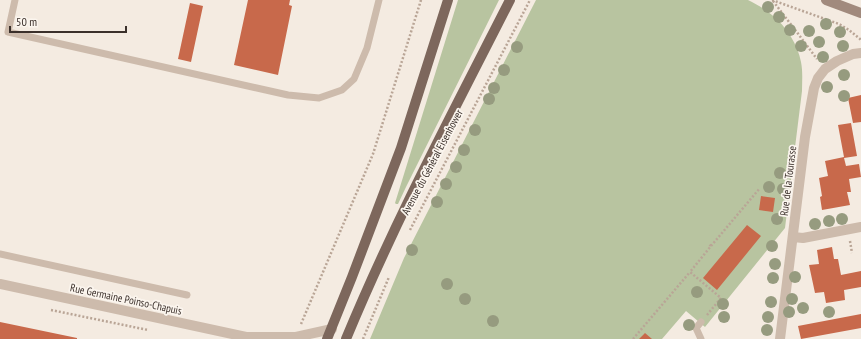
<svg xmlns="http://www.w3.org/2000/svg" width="861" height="339" viewBox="0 0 861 339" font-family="'PT Sans Narrow',sans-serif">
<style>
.green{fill:#b8c4a0}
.building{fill:#c8694b}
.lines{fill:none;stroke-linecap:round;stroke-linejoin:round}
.path{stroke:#b9a596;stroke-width:2.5;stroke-dasharray:2 2;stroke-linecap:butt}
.service{stroke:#cdbbac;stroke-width:7}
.minor{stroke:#cdbbac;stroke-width:10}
.secondary{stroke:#a18a7d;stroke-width:10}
.primary{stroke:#7d675c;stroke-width:10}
.tree{fill:#969b7f}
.labels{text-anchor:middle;stroke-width:3.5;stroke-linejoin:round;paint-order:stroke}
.street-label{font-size:11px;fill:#3b302b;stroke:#fbf5ee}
</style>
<rect width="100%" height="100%" fill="#f4ebe1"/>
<path class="green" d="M458,0H499L406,187L398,204H396L395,203Z
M536,0H748C756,4 765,9 772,15C786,26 798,45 801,62C803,72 802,82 802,91L785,228L705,327L686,311L662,339H370L404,258Z"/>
<path class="building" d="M248,0H290L289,5L292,6L278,75L234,65Z
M190,3L203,6L191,62L178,59Z
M861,95V122L853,123L848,98Z
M851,123L857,156L844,158L846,166L859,164L861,177L849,179L851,192H847L850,205L822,210L820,197L822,196L819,178L828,176L825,161L844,157L838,125Z
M761,196L775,198L773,212L759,210Z
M747,225L761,236L717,290L703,278Z
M832,247L834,259H838L841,275L861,271V287L844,290L845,300L826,303L824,292L815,293L809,265L819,264L817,250Z
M861,314V328L801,339L798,326Z
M0,322L77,338V339H0Z
M645,333L652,339H639Z"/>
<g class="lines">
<path class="path" d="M772,0L839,24L849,30L860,39L861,41
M773,1L799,35L817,59
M410,230L530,0
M850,241L852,253
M711,246L760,188
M51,310L148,330
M707,315L721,298L690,272L711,246L709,244
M301,324L373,154L421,0
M363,339L389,277
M633,339L690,272"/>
<path class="service" d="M15,0L8,32L288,95L319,98L342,90L354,79L367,48L379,0
M0,254L187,295
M701,322L696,328L701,339"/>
<path class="minor" d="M793,237L803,238L861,227
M0,284L246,337H296L332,329
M780,339L805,137L814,88L818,78L825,69L837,61L853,54L861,53"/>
<path class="secondary" d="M826,0L861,13"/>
<path class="primary" d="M327,339L352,277L401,148L448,0
M346,339C394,223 453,112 510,0"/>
</g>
<g class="tree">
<circle cx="768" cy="7" r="6"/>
<circle cx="779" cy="17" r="6"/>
<circle cx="826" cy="24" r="6"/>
<circle cx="790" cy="30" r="6"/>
<circle cx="809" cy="31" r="6"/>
<circle cx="840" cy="32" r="6"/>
<circle cx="819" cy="42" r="6"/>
<circle cx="801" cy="46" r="6"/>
<circle cx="843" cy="46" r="6"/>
<circle cx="517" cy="47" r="6"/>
<circle cx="823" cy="57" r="6"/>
<circle cx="504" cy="70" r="6"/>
<circle cx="844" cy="75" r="6"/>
<circle cx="827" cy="87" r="6"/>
<circle cx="494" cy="88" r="6"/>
<circle cx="844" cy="96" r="6"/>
<circle cx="489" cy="99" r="6"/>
<circle cx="475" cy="130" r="6"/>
<circle cx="464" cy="150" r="6"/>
<circle cx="456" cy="167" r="6"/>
<circle cx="780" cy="173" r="6"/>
<circle cx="446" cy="184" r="6"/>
<circle cx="769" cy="187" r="6"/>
<circle cx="783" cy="189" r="6"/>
<circle cx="437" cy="202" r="6"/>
<circle cx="777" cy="219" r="6"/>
<circle cx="842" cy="219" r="6"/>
<circle cx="829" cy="221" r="6"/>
<circle cx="815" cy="224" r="6"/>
<circle cx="772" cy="246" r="6"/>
<circle cx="412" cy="250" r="6"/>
<circle cx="775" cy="264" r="6"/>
<circle cx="795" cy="277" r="6"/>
<circle cx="773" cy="278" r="6"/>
<circle cx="447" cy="284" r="6"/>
<circle cx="697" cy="292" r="6"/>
<circle cx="465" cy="299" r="6"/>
<circle cx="792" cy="299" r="6"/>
<circle cx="771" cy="302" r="6"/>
<circle cx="723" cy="304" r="6"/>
<circle cx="803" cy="308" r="6"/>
<circle cx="789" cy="312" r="6"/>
<circle cx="829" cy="312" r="6"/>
<circle cx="724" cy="317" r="6"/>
<circle cx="768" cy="317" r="6"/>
<circle cx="493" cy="321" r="6"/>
<circle cx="689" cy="325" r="6"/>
<circle cx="767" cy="330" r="6"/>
</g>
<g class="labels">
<g class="street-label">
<text transform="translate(432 162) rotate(-62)" y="4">Avenue du Général Eisenhower</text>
<text transform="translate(788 181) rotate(-83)" y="4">Rue de la Tourasse</text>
<text transform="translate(126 299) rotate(12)" y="4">Rue Germaine Poinso-Chapuis</text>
</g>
</g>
<path d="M10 26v6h116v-6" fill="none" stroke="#3b302b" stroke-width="2"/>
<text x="16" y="26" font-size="12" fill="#3b302b" stroke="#fbf5ee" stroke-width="3" paint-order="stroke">50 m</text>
</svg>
